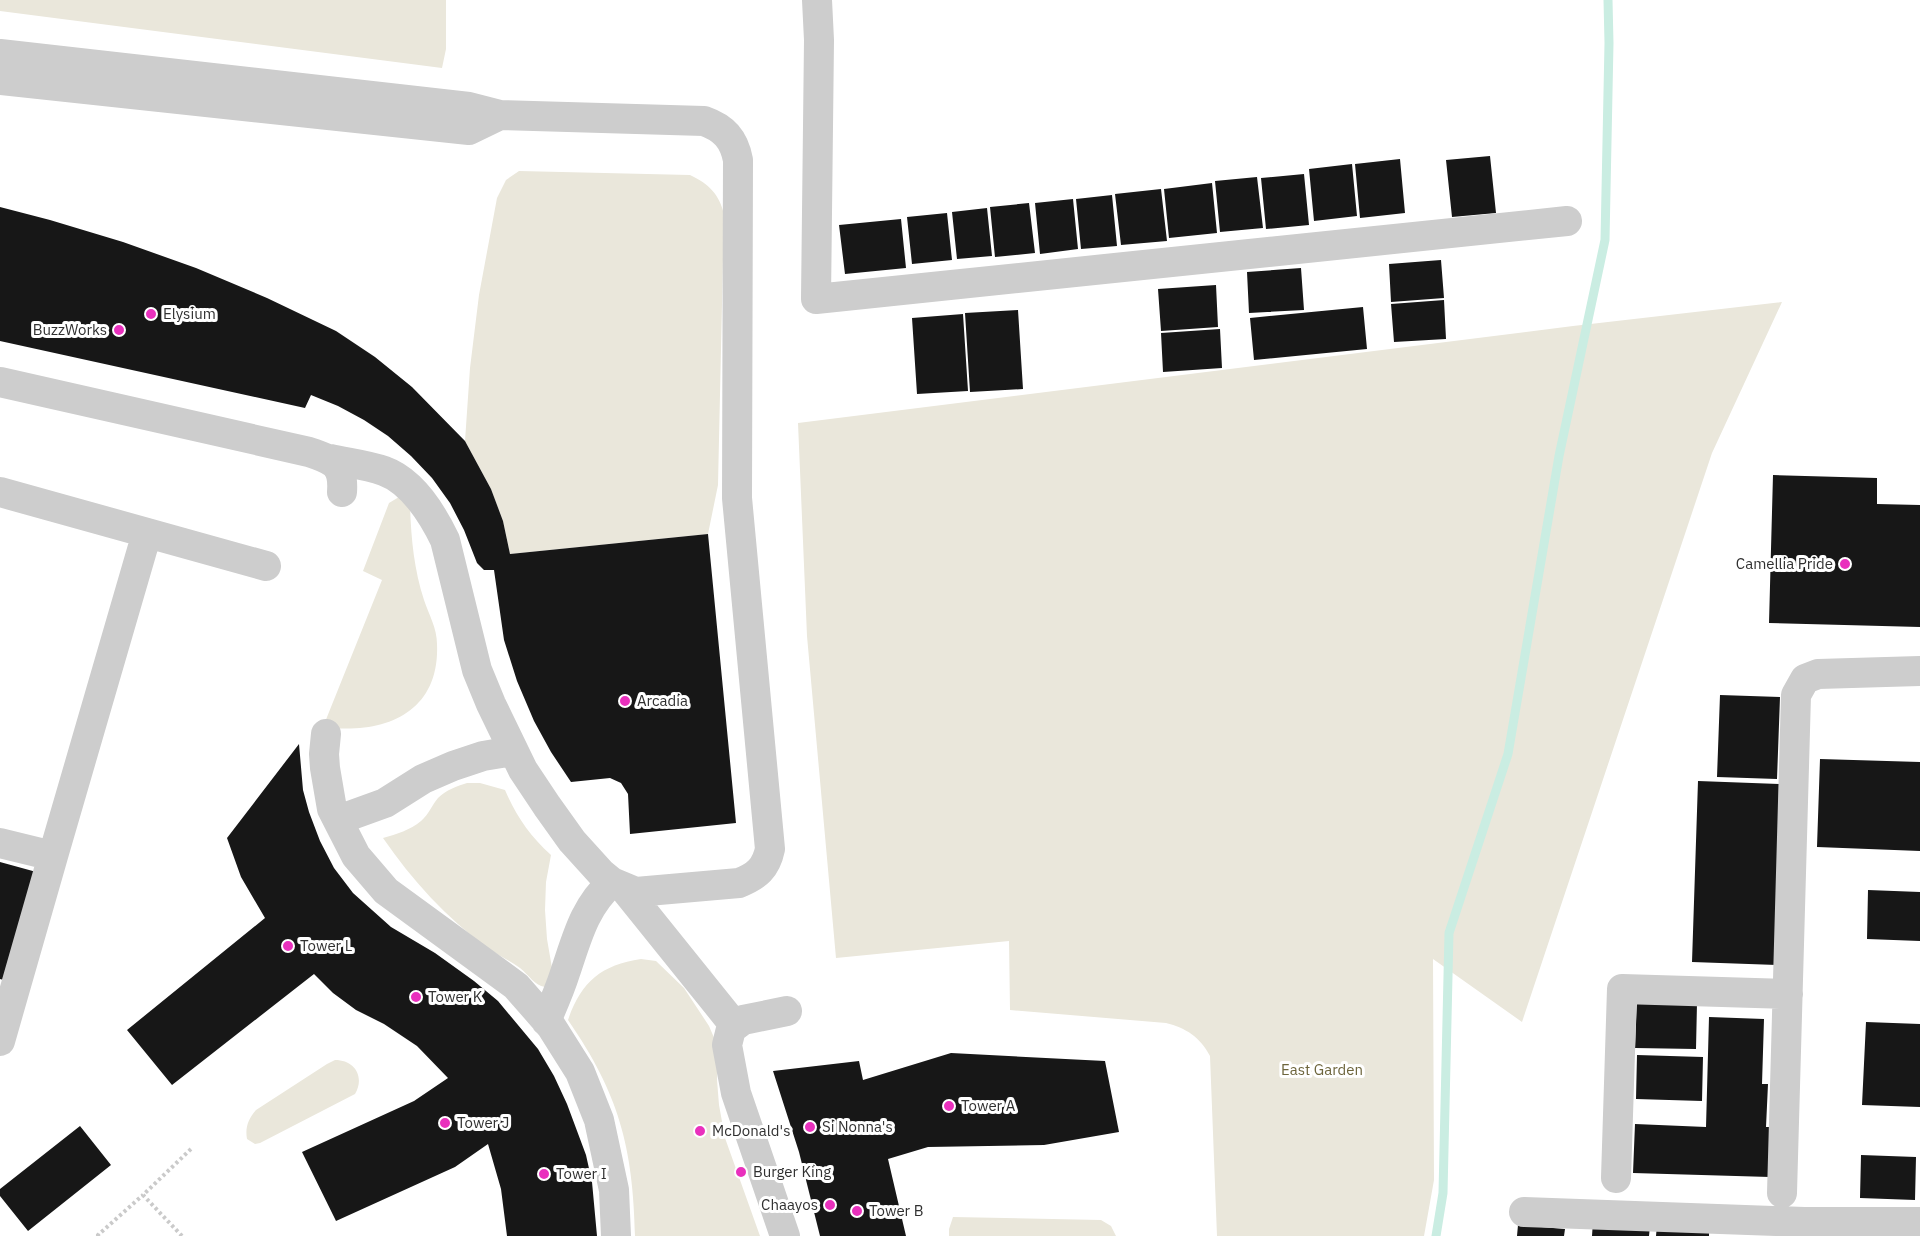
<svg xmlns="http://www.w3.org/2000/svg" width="1920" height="1236" viewBox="0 0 1920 1236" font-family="'IBM Plex Sans',sans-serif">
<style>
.green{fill:#eae7db}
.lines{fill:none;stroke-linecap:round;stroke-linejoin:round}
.stream{stroke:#caede2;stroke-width:9}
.building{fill:#171717}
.path{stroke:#cacaca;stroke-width:4;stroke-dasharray:3 3;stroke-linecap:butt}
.minor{stroke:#cdcdcd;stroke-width:30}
.poi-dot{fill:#e930bd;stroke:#fff;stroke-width:2}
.labels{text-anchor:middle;stroke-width:6;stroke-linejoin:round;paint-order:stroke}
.poi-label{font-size:15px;fill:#303030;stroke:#fff;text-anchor:start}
.park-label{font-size:15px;fill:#6d653c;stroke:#fff}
</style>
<rect width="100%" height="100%" fill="#fff"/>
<path class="green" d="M0,0H446V49L442,68L0,11Z
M519,171L690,175C709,184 719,194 724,214L718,485L708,534L510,554L503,521L491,489L465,441L470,368L479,295L497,198L506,180Z
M1782,302L1712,453L1522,1022L1433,959L1434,1180L1424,1236H1217L1210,1056C1200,1037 1186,1028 1166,1023L1010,1010L1009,941L836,958L807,636L798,423L1573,326Z
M399,497L410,505C411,538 414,569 424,600C429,615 437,628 437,644C440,714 383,735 323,727L382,580L363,571L389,503Z
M467,783H480L505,790C516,816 530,836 551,855L546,882L545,910L547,939L552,968L545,987C534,985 529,975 520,968C510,961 498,955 488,948C446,918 412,880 383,838C397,834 410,830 421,821C429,814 432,805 438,798C446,790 457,786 467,783Z
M641,959L656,961L684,988L709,1026L718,1047L717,1080L719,1105L725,1138L760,1236H635C633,1147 619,1094 568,1020C581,982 601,965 641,959Z
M335,1060C355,1060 365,1077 355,1094L260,1143L255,1144L247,1139C245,1128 248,1119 256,1110L327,1064Z
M953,1217L1101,1220L1111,1226L1116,1236H949V1229Z"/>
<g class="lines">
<path class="stream" d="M1436,1236L1443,1193L1449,933L1508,754L1559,456L1605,240L1609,43L1608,0"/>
</g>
<path class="building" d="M1490,156L1496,213L1452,217L1446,160Z
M1400,159L1405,213L1360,218L1355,164Z
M1352,164L1357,216L1314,221L1309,169Z
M1304,174L1309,225L1266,229L1261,178Z
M1257,177L1263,228L1220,232L1215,181Z
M1212,183L1217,233L1169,238L1164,189Z
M1161,189L1167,241L1121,245L1115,194Z
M1112,195L1117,246L1081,249L1076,199Z
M1073,199L1078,249L1040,254L1035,203Z
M1029,203L1035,253L995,257L990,207Z
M0,207L50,220L123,242L196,268L267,298L336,331L375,357L412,387L465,441L491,489L503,521L510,554L708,534L736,823L630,834L628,794L621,783L610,778L571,782L551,752L534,721L517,681L504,640L494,570H484L477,563L464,530L450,503L432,478L411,456L388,436L364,420L338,406L311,395L305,408L0,341Z
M987,208L992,256L957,259L952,212Z
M947,213L952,260L912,264L907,217Z
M901,219L906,268L845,274L839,225Z
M1441,260L1444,298L1391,302L1389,264Z
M1301,268L1304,310L1249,313L1247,272Z
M1216,285L1218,327L1161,331L1158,289Z
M1444,300L1446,339L1394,342L1391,304Z
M1363,307L1367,349L1254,360L1250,318Z
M1018,310L1023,389L970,392L965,313Z
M963,314L968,391L917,394L912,318Z
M1220,329L1222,368L1163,372L1161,333Z
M1773,475L1877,478V504L1920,505V627L1769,623Z
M1720,695L1780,697L1777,779L1717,777Z
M299,744L303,790L309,812L320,841L334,868L353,893L391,927L435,953L474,981L498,1001L538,1049L554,1076L567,1104L586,1155L592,1182L597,1236H507L501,1189L488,1144L455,1167L336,1221L302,1152L414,1101L448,1078L417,1046L384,1024L356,1010L333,993L314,974L172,1085L127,1030L265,918L241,877L227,838Z
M1820,759L1920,762V851L1817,847Z
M1698,781L1779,784L1777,965L1692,962Z
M0,862L40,873L10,982L0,979Z
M1868,890L1920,892V941L1867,939Z
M1637,1001L1697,1003L1696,1049L1635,1048Z
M1709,1017L1764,1019L1762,1084H1768L1766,1127H1771L1770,1177L1633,1173L1635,1124L1706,1127Z
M1866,1022L1920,1024V1107L1862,1105Z
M951,1053L1105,1061L1119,1132L1044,1145L928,1147L888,1159L906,1236H820L799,1152L773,1071L859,1061L863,1080Z
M1637,1055L1703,1057L1702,1101L1636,1099Z
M80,1126L111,1165L28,1231L0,1196V1189Z
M1861,1155L1916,1157L1915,1200L1860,1198Z
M1593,1221L1650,1226L1649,1236H1592Z
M1518,1225L1565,1229L1564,1236H1517Z
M1657,1225L1709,1230V1236H1656Z"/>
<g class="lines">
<path class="path" d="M99,1236L98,1235L143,1195
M182,1236L143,1195L192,1148"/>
<path class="minor" d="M817,0L819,40L816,299L1567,221
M0,54L469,107L500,115L704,121C724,128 734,139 738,160L737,498L770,849C766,868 757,876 739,883L636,892L612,882L601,873L572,841L547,806L523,770L491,704L477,670L445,540C433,515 412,481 384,471C367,465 348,463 330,459
M0,80L469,130L500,115
M0,382L309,452C333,460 344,464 342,492
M0,492L266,566
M326,734L324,754L325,768L332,809L356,856L386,891L516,986L551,1026L580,1072L599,1120L614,1190L616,1236
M338,820L385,803L423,779L453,766L483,756L513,751
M0,843L53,856L0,1041
M53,856L147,533
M624,888L735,1026
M546,1021C553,1005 560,989 565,973C577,938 584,907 612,882
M1616,1178L1622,989L1788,994
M1782,1193L1796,695L1805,679L1818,674L1920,671
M1524,1212L1804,1222H1920
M785,1236L736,1093L727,1045L731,1029L743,1020L787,1011"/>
</g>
<g class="poi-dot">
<circle cx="151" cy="314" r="6"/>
<circle cx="119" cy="330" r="6"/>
<circle cx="1845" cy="564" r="6"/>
<circle cx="625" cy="701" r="6"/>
<circle cx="288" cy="946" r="6"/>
<circle cx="416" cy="997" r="6"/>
<circle cx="949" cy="1106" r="6"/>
<circle cx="445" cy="1123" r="6"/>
<circle cx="810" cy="1127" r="6"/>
<circle cx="700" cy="1131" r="6"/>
<circle cx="741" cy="1172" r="6"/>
<circle cx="544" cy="1174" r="6"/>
<circle cx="830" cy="1205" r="6"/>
<circle cx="857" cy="1211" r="6"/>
</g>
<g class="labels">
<g class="poi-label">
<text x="163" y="319">Elysium</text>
<text x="107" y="335" text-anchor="end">BuzzWorks</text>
<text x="1833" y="569" text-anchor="end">Camellia Pride</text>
<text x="637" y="706">Arcadia</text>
<text x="300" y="951">Tower L</text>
<text x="428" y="1002">Tower K</text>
<text x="961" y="1111">Tower A</text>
<text x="457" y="1128">Tower J</text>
<text x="822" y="1132">Si Nonna's</text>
<text x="712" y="1136">McDonald's</text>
<text x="753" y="1177">Burger King</text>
<text x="556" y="1179">Tower I</text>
<text x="818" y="1210" text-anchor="end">Chaayos</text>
<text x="869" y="1216">Tower B</text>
</g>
<g class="park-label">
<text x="1322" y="1075">East Garden</text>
</g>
</g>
</svg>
